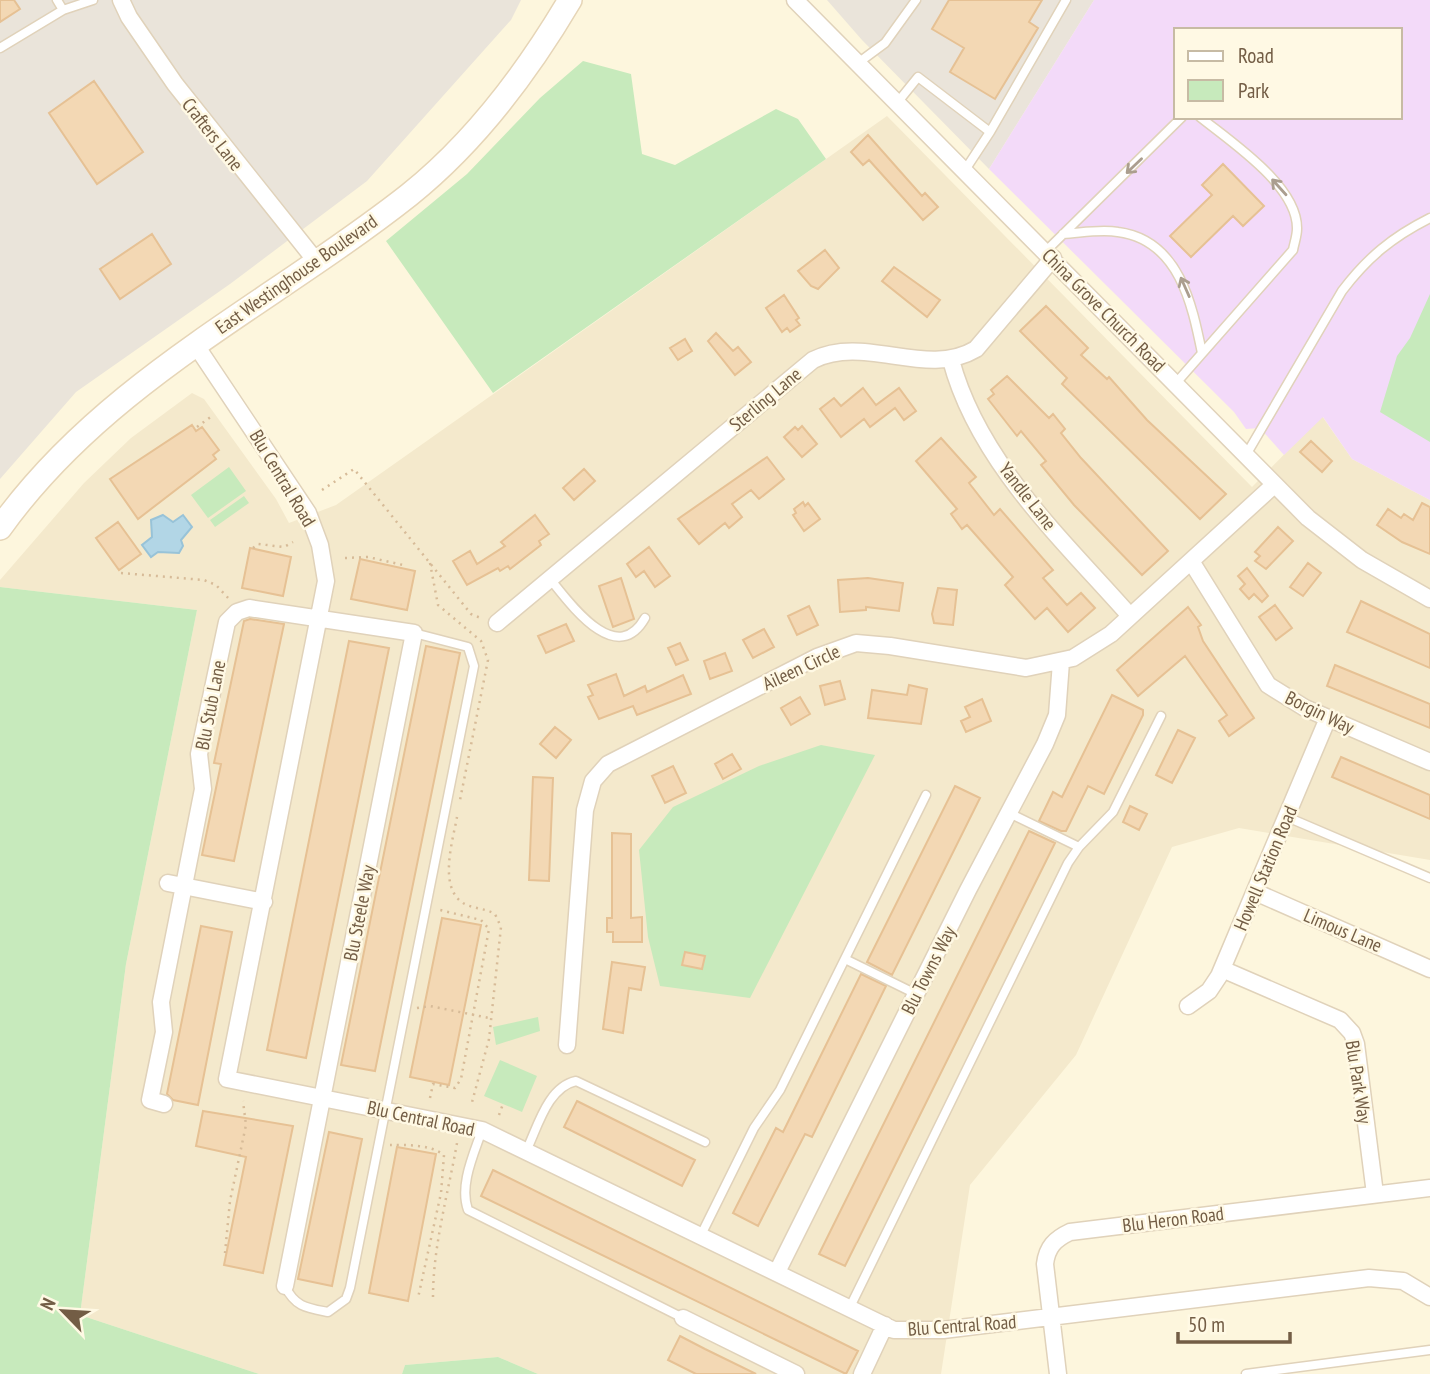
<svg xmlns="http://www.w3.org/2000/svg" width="1430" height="1374" viewBox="0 0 1430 1374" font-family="'PT Sans Narrow',sans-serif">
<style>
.residential{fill:#f4e9cc}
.industrial{fill:#eae4da}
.education{fill:#f3daf9;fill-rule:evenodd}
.green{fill:#c7eabc}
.water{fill:#b2d6e6;stroke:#98c3d8;stroke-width:2}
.building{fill:#f3d8b4;stroke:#e6c194;stroke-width:2}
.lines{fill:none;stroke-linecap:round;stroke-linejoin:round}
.service-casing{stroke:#e0d2ba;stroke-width:11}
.minor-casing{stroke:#e0d2ba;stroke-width:19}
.secondary-casing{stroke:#e6d5b7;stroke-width:26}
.path{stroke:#d7bb98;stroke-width:2.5;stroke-dasharray:2 5;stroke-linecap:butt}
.service{stroke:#fff;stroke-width:8}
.minor{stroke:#fff;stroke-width:16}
.secondary{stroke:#fff;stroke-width:23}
.oneway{stroke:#ab9e8f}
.labels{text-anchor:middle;stroke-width:5;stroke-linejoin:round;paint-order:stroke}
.street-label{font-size:19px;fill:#735d45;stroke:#fff9e4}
</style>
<rect width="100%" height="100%" fill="#fdf6dd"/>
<path class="residential" d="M887,116L1252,487L1322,416L1352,459L1430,500V860L1239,828L1172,847L1076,1055L970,1185L941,1374H538L498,1357L405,1365L402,1374H259L80,1315L126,964L197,610L0,587V580L84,483L131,438L192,393L204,399L276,499L289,523L336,505Z"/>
<path class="industrial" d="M0,0H521L511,20L367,181L230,284L76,392L0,479Z
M827,0H1094L989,169L862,40Z"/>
<path class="education" d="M1094,0H1430V500L1352,459L1323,417L1284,455L1260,428L1246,429L1234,412L989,169ZM1176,30H1400V117H1176Z"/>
<path class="green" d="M583,61L631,74L642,154L675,165L776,109L798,119L826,159L493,393L386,241L467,174L540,98Z
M1430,294V442L1380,412L1397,356L1410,338Z
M229,467L246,491L208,518L191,495Z
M244,496L249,503L215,527L210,520Z
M0,587L197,610L126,964L80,1315L259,1374H0Z
M821,745L875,755L750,998L660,986L648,937L639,850L673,807L759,766Z
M538,1017L540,1031L496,1045L493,1027Z
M500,1060L537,1076L522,1112L484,1096Z
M498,1357L538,1374H402L405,1365Z"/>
<path class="water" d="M163,515L173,522L183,515L192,527L181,540L183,546L179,553L158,552L151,557L142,545L152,537L151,520Z"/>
<path class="building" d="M0,0H14L20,9L0,22Z
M949,0H1042L1029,22L1038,28L995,99L950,72L964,48L932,29Z
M94,81L143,152L97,184L49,113Z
M868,135L922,196L925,193L938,207L923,220L869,160L863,165L851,152Z
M1223,164L1264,206L1243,226L1233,216L1191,257L1170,236L1212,195L1202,185Z
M152,234L171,264L120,299L100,269Z
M825,250L839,268L818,289L811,286L798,271Z
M894,267L940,300L927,317L882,281Z
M784,295L799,318L796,320L800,325L790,332L787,328L782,332L766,308Z
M1046,306L1088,348L1081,355L1107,379L1109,377L1147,420L1226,494L1200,519L1062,384L1067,378L1020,331Z
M716,333L733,351L738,347L751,362L735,375L708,341Z
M685,339L692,351L678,360L670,348Z
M1007,376L1049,418L1053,414L1065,429L1061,433L1081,458L1168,551L1142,575L1074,505L1041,465L1046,461L1021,431L1017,436L988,399L994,394L991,390Z
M863,388L876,405L899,388L916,411L904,420L895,408L870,427L864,419L841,437L820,409L834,398L841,406Z
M192,425L196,431L202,427L219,450L213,455L216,459L138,519L110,479Z
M802,426L817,444L802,457L784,437L795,427L798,430Z
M941,438L976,477L969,483L994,515L1000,509L1053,570L1043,578L1067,605L1081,593L1095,608L1068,632L1047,608L1035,619L1005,585L1013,577L967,525L962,529L951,514L957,509L916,461Z
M1311,441L1332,461L1322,472L1300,452Z
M767,457L784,479L759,499L751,490L732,504L742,517L729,528L725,523L699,544L678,519Z
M584,469L595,481L574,500L563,488Z
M803,502L805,506L808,503L820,519L804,531L793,515L796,513L794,509Z
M1422,503L1430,507V554L1402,542L1377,525L1388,509L1401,518L1404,514L1413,520Z
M535,515L549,534L539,541L541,545L510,569L508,566L500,571L498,568L467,585L453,561L470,551L477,564L505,546L501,542Z
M118,522L141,554L119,570L96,538Z
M1278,527L1293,541L1266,569L1255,561L1260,556L1255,552Z
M649,547L670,576L655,587L644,571L636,577L627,564Z
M250,548L291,557L283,596L242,588Z
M360,559L415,571L407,610L351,599Z
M1308,563L1321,573L1303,596L1290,587Z
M1247,568L1268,596L1262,602L1254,594L1249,599L1240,589L1245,584L1238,576Z
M621,578L634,619L613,627L599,586Z
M868,578L903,583L899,611L866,607V610L840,612L838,580Z
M938,588L957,590L953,625L934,623L932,614Z
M1361,601L1430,634V668L1347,632Z
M1275,605L1292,628L1276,640L1259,617Z
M809,606L818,625L797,635L788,616Z
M1188,607L1201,625L1198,627L1203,641L1254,718L1229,736L1219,721L1227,715L1185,656L1138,696L1117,670Z
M250,619L284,624L234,861L202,855L221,764L214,763L244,621Z
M566,624L574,641L546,653L538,636Z
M764,629L774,647L753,658L743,640Z
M349,641L389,648L306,1058L267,1050Z
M680,643L688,660L676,665L668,648Z
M426,646L460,653L375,1071L341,1065Z
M725,653L732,671L710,679L704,661Z
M1335,665L1430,704V728L1327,686Z
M616,674L624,696L645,686L647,692L683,675L691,694L637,715L633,706L599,719L588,697L593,695L588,685Z
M840,681L845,699L825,705L820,686Z
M909,685L927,689L921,724L868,718L872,690L907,695Z
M1112,695L1143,710V715L1104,794L1088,786L1066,831H1061L1039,821L1053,792L1062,797Z
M800,697L810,714L791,725L781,708Z
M982,699L991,721L966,732L961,721L970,717L965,707Z
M555,727L571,740L556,758L540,744Z
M1178,730L1195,738L1172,783L1156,775Z
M732,754L741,769L723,779L715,764Z
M1341,757L1430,795V819L1332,777Z
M673,766L686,793L665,803L652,776Z
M533,777L553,778L549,881L529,880Z
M955,786L980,798L892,975L867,962Z
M1130,806L1147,814L1139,830L1123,822Z
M1029,831L1055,843L845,1266L819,1254Z
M612,833L631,834V918L642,917V942H613V932H607V918H612Z
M442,918L481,925L449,1085L410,1077Z
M201,926L232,932L198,1105L173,1100L167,1094Z
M685,952L705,956L702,969L682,965Z
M612,962L645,967L641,990L629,988L623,1033L603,1029Z
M861,974L886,986L812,1137L805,1134L758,1226L733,1213L776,1128L783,1132Z
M577,1101L695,1160L682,1186L564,1127Z
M203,1111L293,1126L263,1273L224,1265L246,1157L196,1146Z
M329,1132L362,1139L332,1286L298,1279Z
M397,1147L436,1154L408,1301L369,1293Z
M493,1170L858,1351L846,1374L481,1196Z
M680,1336L705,1349L756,1374H696L668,1360Z"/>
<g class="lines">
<defs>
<path id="service" d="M57,0L63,10
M0,48L63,10L93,0
M858,63L885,43L916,0
M897,103L918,77L990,132L1066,0
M965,170L990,132
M1063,234C1081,233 1100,229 1118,232C1179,240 1192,304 1202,353
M1046,251L1182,117
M1176,383L1293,250C1294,244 1297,236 1297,229C1298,186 1231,142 1200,117
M1246,455L1342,291C1367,258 1392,237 1430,218
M550,579C569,602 616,669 645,618
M1009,813L1079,847
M1287,817L1430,878
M845,959L916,994
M482,1130C474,1154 459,1185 468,1210L683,1318
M527,1149C538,1126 548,1087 576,1081L705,1142
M701,1235L754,1128L780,1090L926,795
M285,1286C295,1307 307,1308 328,1312L346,1299L350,1288L474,666L468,647L414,633
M850,1307L1068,863L1079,847L1113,812L1161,716
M1246,1374L1430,1350"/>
<path id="minor" d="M121,0L129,17L175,84L316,261
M795,0L1308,518L1362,560L1430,599
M195,344L308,513L320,545L326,581L227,1079L482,1130L894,1330H943L1369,1278L1403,1281L1430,1297
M951,360C978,462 1063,540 1130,616
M1191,561L1268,685L1305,708L1430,762
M497,623L813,360C865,334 926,379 976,349L1053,258
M168,883L264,902
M1255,892L1430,969
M1222,969L1340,1020L1352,1033L1356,1044L1375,1194
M1188,1006L1209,991L1219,976L1328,718
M567,1045L585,810L593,781L608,764L817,657L856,643L890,646L1026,668L1073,658L1111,634L1274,485
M164,1104L150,1100L164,1032L161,1002L203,789L199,754L227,622L237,612L249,608L414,633L285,1286
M777,1272L968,890L1045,744L1057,715L1061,662
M683,1318L796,1374
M862,1374L885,1325
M1058,1374L1045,1264C1047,1247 1055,1239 1070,1232L1430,1188"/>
<path id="secondary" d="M0,528C105,381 271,304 409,195C474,143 528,71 570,0"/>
</defs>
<use href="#service" class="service-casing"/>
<use href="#minor" class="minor-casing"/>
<use href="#secondary" class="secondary-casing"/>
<path class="path" d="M197,427L212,416
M322,490L354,469L471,614L483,619
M253,548L258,544L284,547L293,542
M345,558L368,557L403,565
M430,563L438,605L481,641L488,660L460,800
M121,573L204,580L216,585L230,600
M457,817C453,840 438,887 463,903C473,909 485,908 495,914L501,927L489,1039L471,1106
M417,1008L430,1006L489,1018
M430,1098L433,1084L455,1088L461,1079L489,929L481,920L436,909
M499,1115L503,1104
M390,1145C406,1145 430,1144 444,1155L441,1193L418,1298
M225,1253L230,1201L246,1125L243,1101
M433,1297C433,1246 448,1194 457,1143"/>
<use href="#service" class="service"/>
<use href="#minor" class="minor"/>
<use href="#secondary" class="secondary"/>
</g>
<defs><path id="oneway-shaft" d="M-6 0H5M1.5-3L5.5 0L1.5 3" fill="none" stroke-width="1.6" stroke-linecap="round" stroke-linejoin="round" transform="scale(1.75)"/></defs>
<g class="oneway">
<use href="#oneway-shaft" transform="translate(1134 166) rotate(136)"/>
<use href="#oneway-shaft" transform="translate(1279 187) rotate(-132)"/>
<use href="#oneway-shaft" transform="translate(1185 287) rotate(-114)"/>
</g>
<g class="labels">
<g class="street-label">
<text transform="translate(213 134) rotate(52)" y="7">Crafters Lane</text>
<text transform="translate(296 274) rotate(-35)" y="7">East Westinghouse Boulevard</text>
<text transform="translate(1104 310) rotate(45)" y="7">China Grove Church Road</text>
<text transform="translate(765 399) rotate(-40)" y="7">Sterling Lane</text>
<text transform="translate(283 478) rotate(59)" y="7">Blu Central Road</text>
<text transform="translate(1028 496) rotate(52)" y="7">Yandle Lane</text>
<text transform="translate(801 667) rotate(-25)" y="7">Aileen Circle</text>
<text transform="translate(210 705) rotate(-79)" y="7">Blu Stub Lane</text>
<text transform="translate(1320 712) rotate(26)" y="7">Borgin Way</text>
<text transform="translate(1265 868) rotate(-67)" y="7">Howell Station Road</text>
<text transform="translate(359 913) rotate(-79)" y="7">Blu Steele Way</text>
<text transform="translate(1343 930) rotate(23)" y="7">Limous Lane</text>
<text transform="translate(928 970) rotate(-63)" y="7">Blu Towns Way</text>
<text transform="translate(1359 1082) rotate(81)" y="7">Blu Park Way</text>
<text transform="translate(421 1118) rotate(12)" y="7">Blu Central Road</text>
<text transform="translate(1173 1219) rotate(-7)" y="7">Blu Heron Road</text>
<text transform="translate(962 1325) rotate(-4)" y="7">Blu Central Road</text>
</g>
</g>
<rect x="1174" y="28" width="228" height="91" fill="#fff9e4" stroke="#c7bba4" stroke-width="2"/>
<rect x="1188" y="51" width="35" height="10" fill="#ffffff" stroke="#c7bba4" stroke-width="2"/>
<text x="1238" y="63" font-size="21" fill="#735d45">Road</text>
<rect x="1188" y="80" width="35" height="21" fill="#c7eabc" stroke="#c7bba4" stroke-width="2"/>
<text x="1238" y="98" font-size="21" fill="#735d45">Park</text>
<g transform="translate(63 1311) rotate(295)" stroke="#fff9e4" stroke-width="5" paint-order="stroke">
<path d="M0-5L12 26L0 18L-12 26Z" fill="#735d45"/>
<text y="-10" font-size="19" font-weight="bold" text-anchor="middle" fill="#735d45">N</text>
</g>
<path d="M1178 1332v10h112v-10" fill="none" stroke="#735d45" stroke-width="3.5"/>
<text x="1188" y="1332" font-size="21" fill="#735d45" stroke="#fff9e4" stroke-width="5" paint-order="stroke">50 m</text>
</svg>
